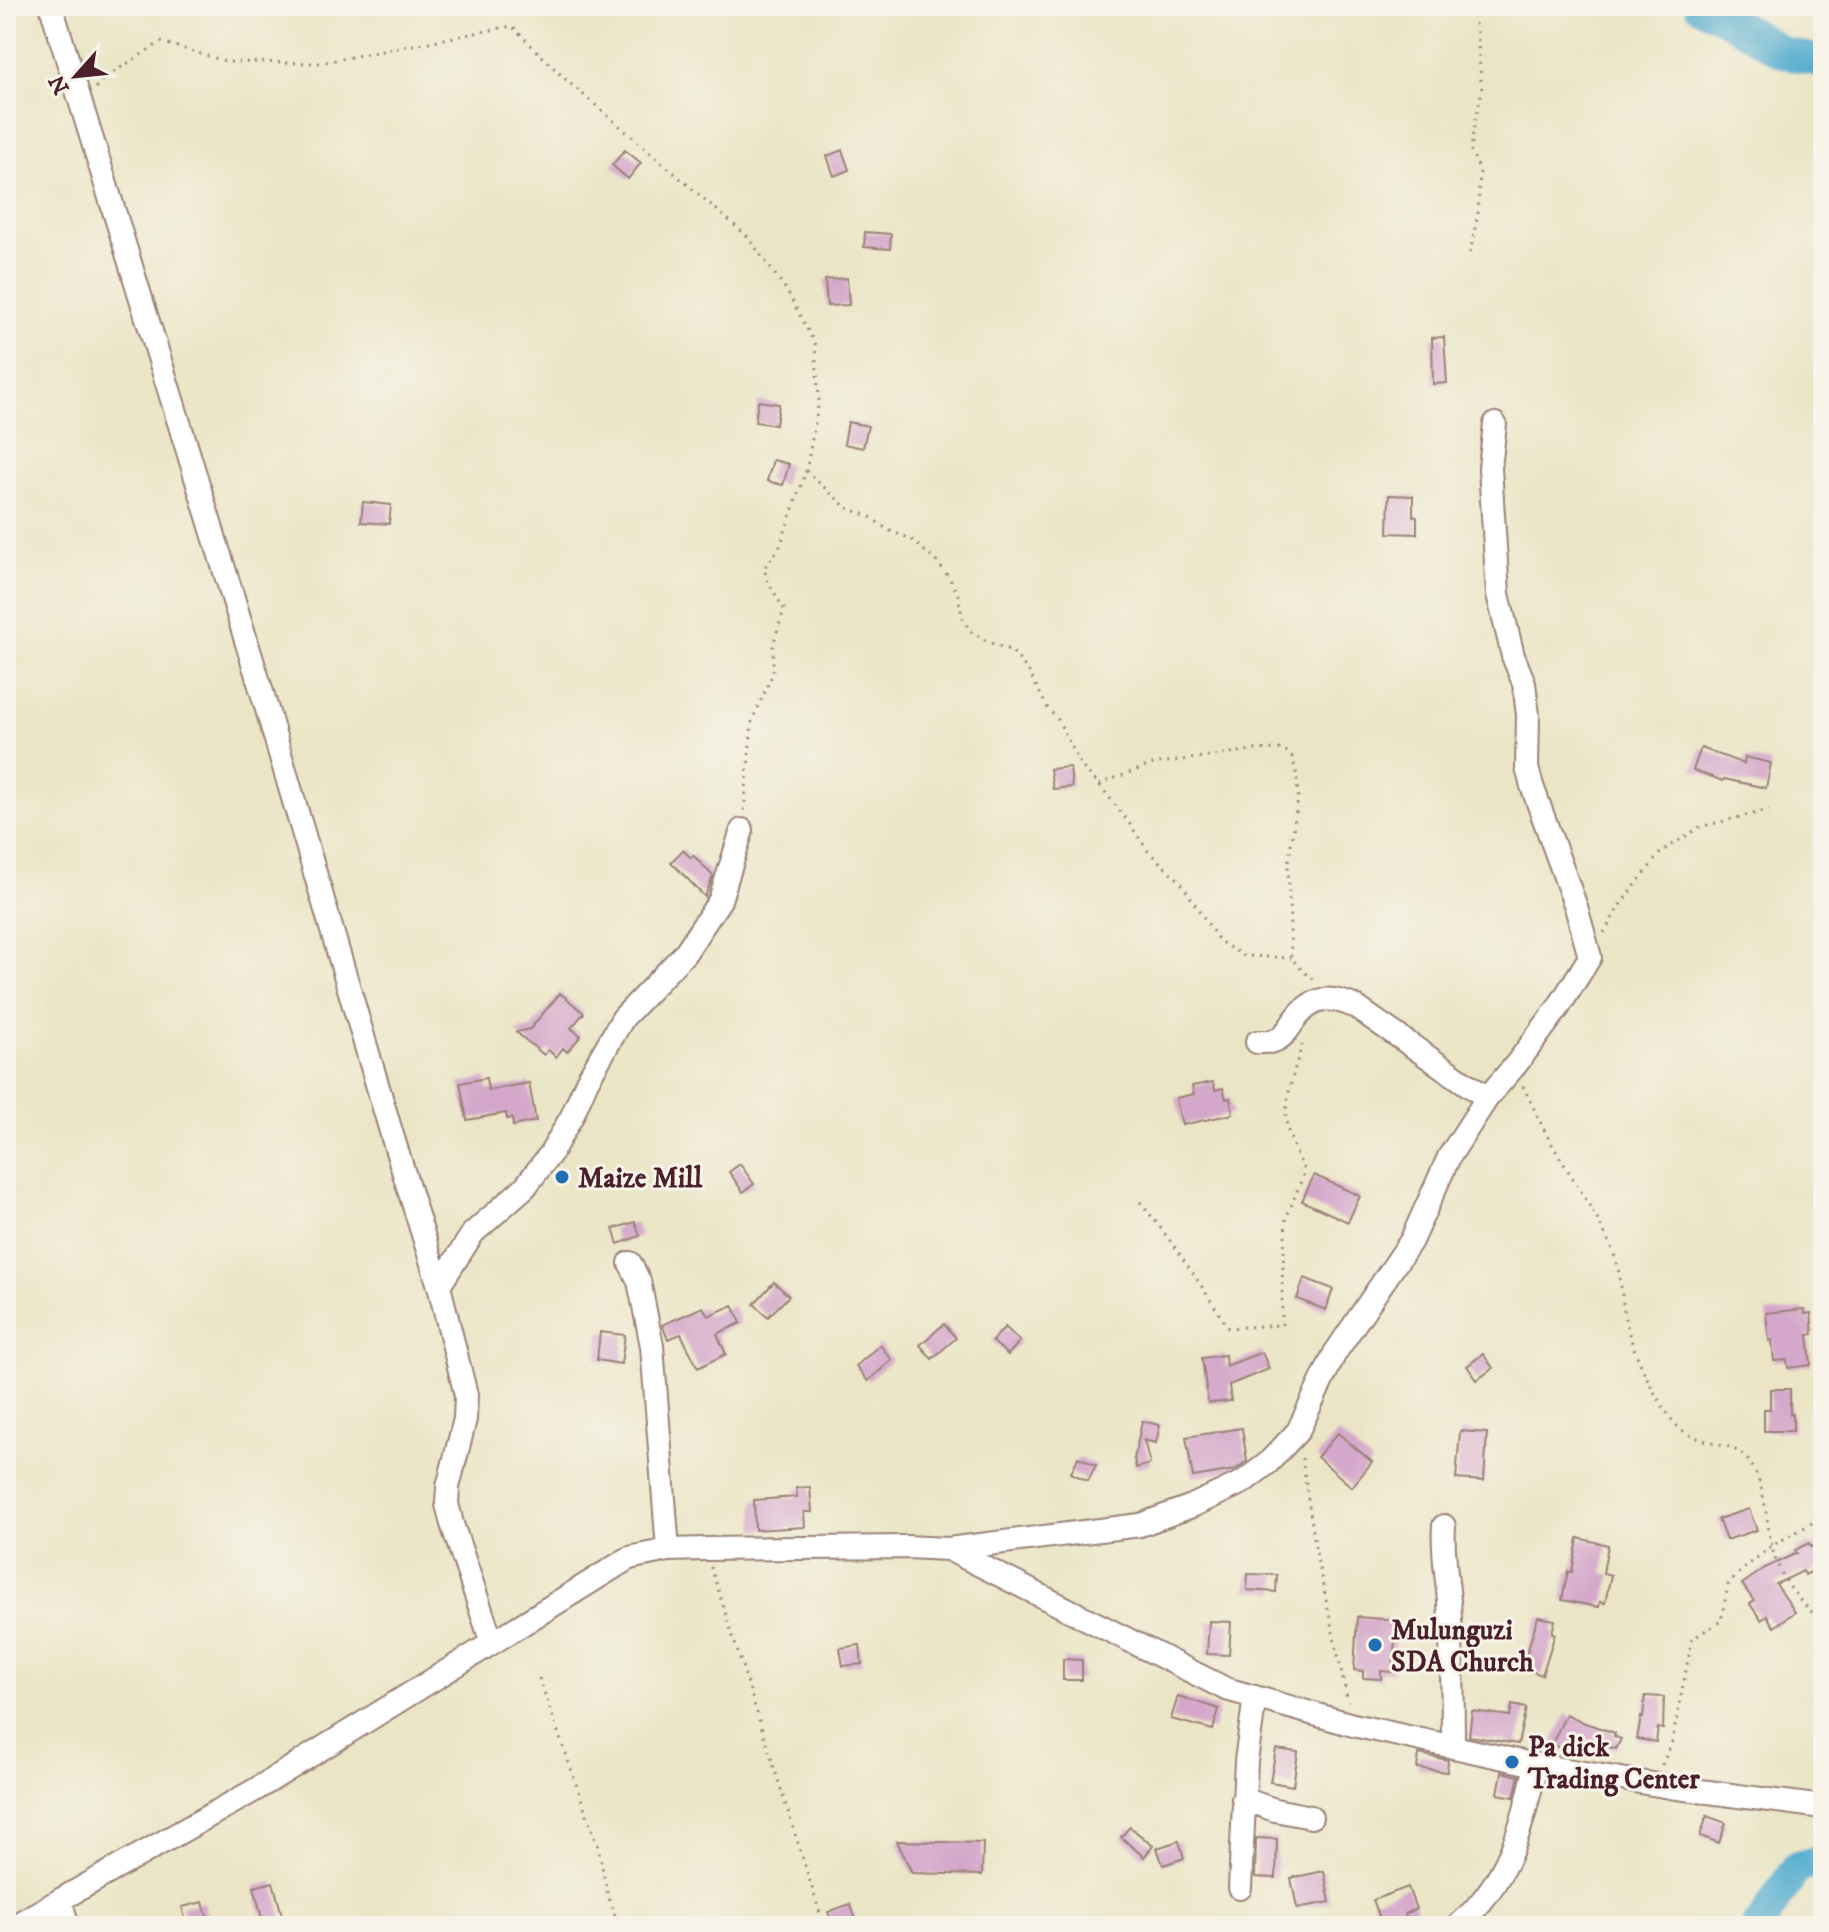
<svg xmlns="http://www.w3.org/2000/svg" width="1829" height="1932" viewBox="0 0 1829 1932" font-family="'IM FELL DW Pica',serif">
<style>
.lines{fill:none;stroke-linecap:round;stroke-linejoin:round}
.river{stroke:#51abcf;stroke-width:32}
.building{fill:#d5a8cb}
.street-casing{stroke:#9a8278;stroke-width:26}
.path{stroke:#9a8278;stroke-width:3;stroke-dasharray:2 6;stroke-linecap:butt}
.street{stroke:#fff;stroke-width:22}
.poi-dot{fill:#1f6fb2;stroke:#f7f3e8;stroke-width:3}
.labels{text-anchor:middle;stroke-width:6;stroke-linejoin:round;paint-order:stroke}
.poi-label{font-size:28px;font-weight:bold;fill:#4a1f2b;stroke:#f7f3e8;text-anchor:start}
</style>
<rect width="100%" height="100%" fill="#f7f3e8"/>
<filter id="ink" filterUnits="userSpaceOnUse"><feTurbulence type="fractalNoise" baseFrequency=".0125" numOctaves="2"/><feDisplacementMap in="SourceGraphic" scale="16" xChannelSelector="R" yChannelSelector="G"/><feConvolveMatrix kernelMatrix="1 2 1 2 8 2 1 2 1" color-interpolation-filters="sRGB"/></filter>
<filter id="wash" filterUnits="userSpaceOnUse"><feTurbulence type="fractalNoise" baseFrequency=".006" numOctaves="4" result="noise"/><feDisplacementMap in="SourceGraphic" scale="32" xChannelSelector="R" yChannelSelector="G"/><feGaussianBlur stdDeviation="1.8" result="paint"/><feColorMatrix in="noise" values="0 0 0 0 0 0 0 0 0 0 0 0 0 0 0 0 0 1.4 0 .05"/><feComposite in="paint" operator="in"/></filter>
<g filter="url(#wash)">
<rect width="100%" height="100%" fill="#ebe5c6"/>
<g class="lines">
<path class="river" d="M1700,6L1732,22L1782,52L1823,62
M1757,1926L1760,1924L1797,1867L1823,1860"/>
</g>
<g id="blocks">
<path class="building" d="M625,150L641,163L628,179L612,165Z
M842,150L849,170L834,176L827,156Z
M865,232L891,234L890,249L864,247Z
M847,278L849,305L827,306L825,280Z
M1444,337L1447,383L1433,384L1432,338Z
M758,401L779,404L776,425L755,422Z
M848,422L868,426L863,448L844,444Z
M773,460L789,464L783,485L767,481Z
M1389,495L1413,496V516L1417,517V534L1388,533Z
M363,502L391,505L389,524L361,522Z
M1701,748L1744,764L1745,757L1771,763L1766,788L1724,779L1723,781L1693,770Z
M1070,767L1072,787L1053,789L1050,769Z
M683,850L691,858L693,855L713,876L705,897L671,862Z
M560,993L584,1013L571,1028L581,1036L567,1052L563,1048L556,1057L548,1050L544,1055L516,1032L530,1029Z
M486,1078L488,1090L529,1083L536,1121L513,1126L512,1118L507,1119L506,1113L467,1120L460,1083Z
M1213,1082L1215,1090L1223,1088L1226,1099L1230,1098L1233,1114L1182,1125L1176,1098L1194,1094L1192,1086Z
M740,1164L754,1184L743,1192L729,1172Z
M1314,1175L1360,1196L1348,1222L1302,1201Z
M635,1222L640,1236L618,1244L613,1229Z
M1304,1278L1333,1289L1326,1310L1297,1299Z
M774,1282L789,1296L768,1317L754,1304Z
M733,1305L741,1323L717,1334L726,1354L698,1368L681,1334L668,1339L662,1325L703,1307L708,1316Z
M1804,1309L1805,1314L1811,1313L1813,1334L1808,1335L1811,1365L1788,1368L1787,1360L1774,1361L1772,1340L1769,1341L1766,1313Z
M944,1324L956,1338L932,1359L920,1345Z
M1005,1327L1020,1341L1008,1355L992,1341Z
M600,1332L625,1335L621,1364L597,1360Z
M880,1345L892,1360L868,1381L856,1366Z
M1262,1352L1269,1369L1229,1385L1231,1401L1208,1403L1202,1358L1225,1355L1226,1366Z
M1483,1354L1493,1368L1477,1380L1467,1366Z
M1770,1389H1790V1414H1793V1431H1764V1409H1770Z
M1142,1421L1160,1425L1156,1443L1144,1440L1150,1464L1136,1468L1134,1459Z
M1242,1428L1247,1461L1235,1470L1193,1477L1186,1437Z
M1460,1431L1487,1433L1484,1481L1456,1479Z
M1338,1433L1372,1462L1352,1487L1317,1457Z
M1078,1457L1096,1465L1088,1481L1071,1473Z
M810,1487L812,1512H804L805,1527L755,1530L754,1500L797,1497L796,1488Z
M1749,1509L1757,1530L1726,1540L1718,1519Z
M1578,1538L1608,1545L1603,1573L1611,1575L1605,1603L1600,1602L1599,1607L1562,1600L1568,1571L1572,1572Z
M1823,1541V1562L1818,1565L1819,1568L1805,1575L1803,1571L1776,1584L1795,1612L1774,1627L1767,1616L1761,1620L1750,1604L1754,1601L1742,1584L1765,1568L1797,1553L1795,1550L1809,1543L1811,1547Z
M1248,1574L1277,1575L1276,1592L1247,1590Z
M1357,1617L1396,1620L1393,1672L1381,1671V1679L1363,1678V1671L1354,1670Z
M1538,1617L1555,1620L1552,1633L1555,1634L1542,1675L1522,1668Z
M1209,1621L1231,1622L1229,1655L1207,1654Z
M860,1645L862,1664L843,1666L840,1648Z
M1063,1659L1082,1660V1680H1063Z
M1178,1696L1219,1709L1213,1730L1171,1719Z
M1645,1696L1664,1697L1663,1729L1658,1728L1656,1742L1637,1739L1641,1717L1643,1718Z
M1512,1705L1526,1708L1518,1744L1469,1736L1472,1711L1510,1716Z
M1566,1714L1585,1723L1615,1733L1614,1736L1621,1739L1616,1749L1590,1740L1585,1753L1572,1748L1569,1752L1552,1744Z
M1276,1749L1298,1752L1293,1786L1270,1782Z
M1419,1754L1448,1760L1447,1772L1417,1768Z
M1502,1772L1519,1776L1514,1797L1498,1794Z
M1707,1816L1726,1823L1719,1843L1700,1836Z
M1130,1827L1153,1846L1144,1857L1121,1837Z
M1256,1838L1277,1839L1276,1878L1255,1877Z
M897,1841L983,1843L982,1875L912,1873Z
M1179,1841L1184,1858L1163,1865L1157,1848Z
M1324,1871L1330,1902L1297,1908L1291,1878Z
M273,1882L285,1926H264L254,1887Z
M1408,1887L1416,1909L1405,1914L1409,1926H1383L1373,1900Z
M203,1902L210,1926H187L182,1907Z
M850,1904L856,1919L833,1926L828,1912Z"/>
</g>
</g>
<g filter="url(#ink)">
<use href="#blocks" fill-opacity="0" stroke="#9a8278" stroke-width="2"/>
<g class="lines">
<defs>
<path id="street" d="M51,6L261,689L392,1135L439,1286L466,1395L465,1419L448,1487L447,1504L452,1524L492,1643
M1257,1042C1264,1042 1271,1043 1276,1040C1285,1036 1289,1028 1294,1021C1312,996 1329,995 1356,1007L1487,1098
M630,1263L639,1281L652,1346L668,1550
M439,1286L473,1233L525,1187L551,1153L572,1116L587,1081L623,1018L685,953L720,900L742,830
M1444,1526C1442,1551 1447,1576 1449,1601C1452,1650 1453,1698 1453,1747
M948,1549L1226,1689L1353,1725L1536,1765L1670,1787L1823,1807
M1243,1799L1275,1810L1311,1817
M1240,1888L1246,1761L1255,1697
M60,1900L68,1926
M14,1926L255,1790L629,1558L668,1550L705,1549L906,1547L948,1549L1140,1525L1192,1506L1243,1482L1268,1463L1298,1431L1335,1353L1411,1241L1449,1157L1487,1098L1518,1062L1558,1008L1590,957L1576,907L1532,786L1527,768L1528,715L1524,683L1513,656L1498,594L1490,468L1495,424
M1458,1926C1510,1879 1521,1830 1536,1765"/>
</defs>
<use href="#street" class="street-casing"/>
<path class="path" d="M96,88L103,79L161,42L228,62L320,63L512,26L564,78L747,236L787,291L815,344L819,401L806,471L779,549L764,568L768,582L784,609L773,645V673L752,721L744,812
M1470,253L1478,213L1480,171L1471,151L1473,131L1482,91L1477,33L1471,6
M806,471L847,508L869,516L888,530L911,539L935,560L949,577L958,595L962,616L969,630L986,641L1012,651L1029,672L1047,707L1058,720L1081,766L1099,784L1129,823L1148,851L1180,881L1219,941L1244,956L1291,958
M1099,784L1153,764L1252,750L1284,749L1292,757L1297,775L1298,799L1288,864L1291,958L1303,971L1314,980
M1604,933L1620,905L1661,852L1700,827L1769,810
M1523,1086C1532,1104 1540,1123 1550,1141C1571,1177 1597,1213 1613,1252C1622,1274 1621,1296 1625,1318C1632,1350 1649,1386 1667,1413C1671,1419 1677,1427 1683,1431C1706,1447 1735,1438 1752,1466C1765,1488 1766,1517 1771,1542C1777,1576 1798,1601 1823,1622
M1140,1202C1173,1242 1201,1284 1228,1328L1282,1325V1283L1286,1219L1305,1171C1297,1154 1286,1135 1286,1116C1287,1092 1295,1068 1302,1045
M1302,1458L1317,1558L1348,1702
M711,1567L824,1926
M539,1678L598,1846L608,1897L619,1926
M1662,1765L1672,1742L1692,1639L1721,1621L1728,1585L1740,1572L1771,1546L1823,1517"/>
<use href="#street" class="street"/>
</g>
</g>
<g class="poi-dot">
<circle cx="562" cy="1177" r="8"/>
<circle cx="1375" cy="1645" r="8"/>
<circle cx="1512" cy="1762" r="8"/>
</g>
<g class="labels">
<g class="poi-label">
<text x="578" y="1187">Maize Mill</text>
<text x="1391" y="1639">Mulunguzi<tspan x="1391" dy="32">SDA Church</tspan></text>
<text x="1528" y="1756">Pa dick<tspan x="1528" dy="32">Trading Center</tspan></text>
</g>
</g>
<rect width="1829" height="1932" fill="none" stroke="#f7f3e8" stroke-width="32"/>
<g transform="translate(76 76) rotate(243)" stroke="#f7f3e8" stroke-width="6" paint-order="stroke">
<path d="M0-6L14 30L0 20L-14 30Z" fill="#4a1f2b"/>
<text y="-12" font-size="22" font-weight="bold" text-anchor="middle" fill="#4a1f2b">N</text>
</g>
</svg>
